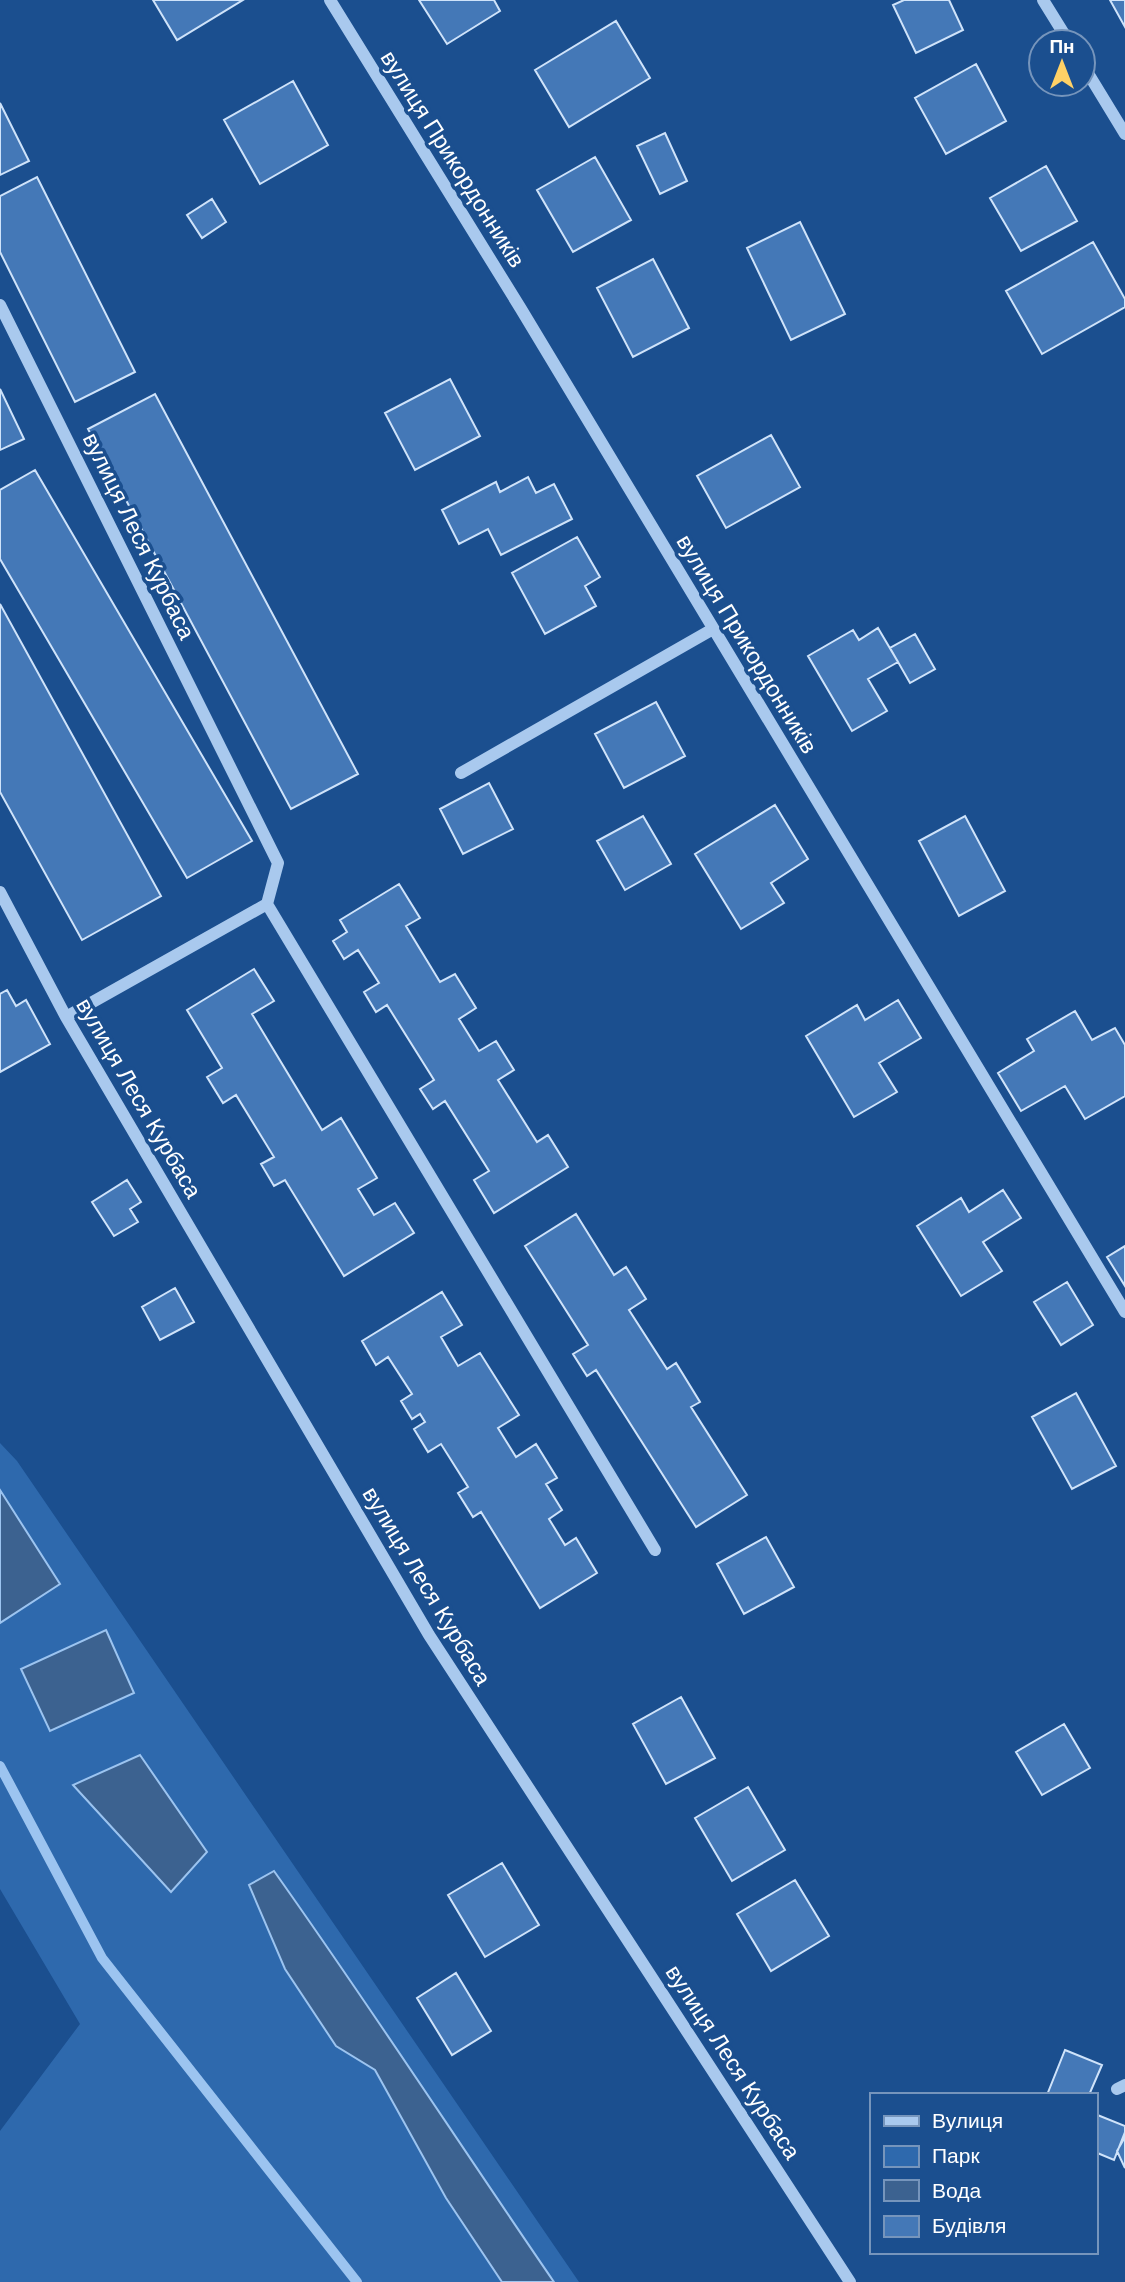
<svg xmlns="http://www.w3.org/2000/svg" width="1125" height="2282" viewBox="0 0 1125 2282" font-family="Arial,sans-serif">
<style>
.green{fill:#2e69ad}
.water{fill:#3c6290;stroke:#9cc4f0;stroke-width:2}
.lines{fill:none;stroke-linecap:round;stroke-linejoin:round}
.stream{stroke:#9cc4f0;stroke-width:10}
.building{fill:#4478b7;stroke:#cfe3fa;stroke-width:2}
.minor{stroke:#a9c9ee;stroke-width:12}
.labels{text-anchor:middle;stroke-width:7;stroke-linejoin:round;paint-order:stroke}
.street-label{font-size:23px;fill:#fff;stroke:#1b4f8f}
</style>
<rect width="100%" height="100%" fill="#1b4f8f"/>
<path class="green" d="M0,1443L17,1461L579,2282H0V2131L80,2024L0,1889Z"/>
<path class="water" d="M0,1490L60,1584L0,1623Z
M106,1630L134,1693L50,1731L21,1669Z
M140,1755L207,1852L171,1892L73,1785Z
M274,1871C370,2006 460,2145 554,2282H502L446,2198L375,2070L336,2046L285,1969L249,1885Z"/>
<g class="lines">
<path class="stream" d="M0,1766L102,1958L357,2282"/>
</g>
<path class="building" d="M153,0H243L177,40Z
M419,0H494L500,11L447,44Z
M904,0H949L963,30L916,53L893,5Z
M1110,0H1125V27Z
M616,21L650,78L569,127L535,70Z
M976,64L1006,121L946,154L915,98Z
M293,81L328,145L260,184L224,120Z
M0,103L29,161L0,175Z
M665,133L687,181L660,194L637,146Z
M595,157L631,220L573,252L537,190Z
M1046,166L1077,221L1021,251L990,198Z
M37,177L135,372L75,402L0,252V196Z
M212,199L226,222L202,238L187,215Z
M800,222L845,314L791,340L747,248Z
M1093,242L1125,299V307L1042,354L1006,291Z
M653,259L689,328L633,357L597,288Z
M450,379L480,436L415,470L385,413Z
M0,389L24,439L0,450Z
M155,394L358,774L291,809L88,429Z
M771,435L800,487L726,528L697,476Z
M35,470L252,841L187,878L0,559V490Z
M528,477L536,493L554,484L572,519L501,555L488,529L459,544L442,510L496,482L500,492Z
M577,537L600,577L585,586L596,606L545,634L512,573Z
M0,604L161,896L82,940L0,792Z
M878,628L898,662L868,679L887,711L852,731L808,656L853,630L859,640Z
M915,634L935,669L910,683L890,648Z
M656,702L685,756L624,788L595,734Z
M489,783L513,829L463,854L440,809Z
M775,805L808,859L771,883L784,903L741,929L695,854Z
M643,816L671,864L625,890L597,841Z
M965,816L1005,891L959,916L919,841Z
M399,884L420,918L406,926L440,982L455,974L476,1008L459,1019L479,1051L496,1041L514,1070L498,1080L537,1142L548,1135L568,1167L494,1213L474,1180L489,1171L445,1101L433,1109L420,1089L434,1080L387,1005L376,1012L364,992L379,983L358,950L344,959L333,941L347,932L340,920Z
M254,969L274,1001L252,1014L322,1130L341,1118L377,1178L358,1189L374,1215L395,1203L414,1233L344,1276L285,1180L274,1186L261,1164L274,1157L236,1095L223,1103L207,1077L222,1068L187,1010Z
M7,990L16,1006L26,1000L50,1044L0,1072V994Z
M898,1000L921,1038L879,1063L897,1092L854,1117L806,1036L857,1005L865,1020Z
M1075,1011L1092,1040L1115,1028L1125,1045V1096L1085,1119L1065,1086L1021,1111L998,1073L1034,1051L1027,1039Z
M127,1180L141,1202L130,1209L138,1222L114,1236L92,1202Z
M1003,1190L1021,1218L983,1242L1002,1271L961,1296L917,1226L961,1198L969,1212Z
M576,1214L614,1275L626,1267L646,1299L629,1310L667,1369L676,1363L700,1402L691,1407L747,1495L696,1527L596,1370L587,1376L573,1354L588,1345L525,1246Z
M1125,1246V1286L1107,1257Z
M1067,1282L1093,1325L1061,1345L1034,1302Z
M175,1288L194,1322L160,1340L142,1307Z
M442,1292L462,1325L441,1337L458,1366L480,1353L519,1415L498,1428L516,1457L536,1444L557,1478L546,1484L562,1510L549,1519L565,1545L576,1538L597,1573L540,1608L481,1512L473,1517L458,1493L468,1487L441,1444L428,1452L414,1429L425,1422L420,1414L412,1419L401,1401L412,1394L388,1357L376,1365L362,1341Z
M1076,1393L1116,1466L1072,1489L1032,1417Z
M766,1537L794,1587L744,1614L717,1564Z
M681,1697L715,1758L666,1784L633,1724Z
M1064,1724L1090,1768L1042,1795L1016,1752Z
M748,1787L785,1850L732,1881L695,1818Z
M502,1863L539,1925L485,1957L448,1895Z
M795,1880L829,1936L771,1971L737,1914Z
M456,1973L491,2031L452,2055L417,1998Z
M1065,2050L1102,2065L1089,2095H1047Z
M1095,2114L1125,2126V2132L1114,2160L1095,2152Z
M1125,2137V2168L1117,2151Z"/>
<g class="lines">
<path class="minor" d="M330,0L521,309L1125,1312
M1043,0L1069,42
M1083,65L1125,134
M0,305L278,863L267,904L655,1550
M461,773L713,629
M0,892L66,1017L429,1635L850,2282
M66,1017L267,904
M1117,2089L1125,2085"/>
</g>
<g class="labels">
<g class="street-label">
<text transform="translate(453 159) rotate(58)" y="8">вулиця Прикордонників</text>
<text transform="translate(139 536) rotate(64)" y="8">вулиця Леся Курбаса</text>
<text transform="translate(747 644) rotate(59)" y="8">вулиця Прикордонників</text>
<text transform="translate(139 1098) rotate(60)" y="8">вулиця Леся Курбаса</text>
<text transform="translate(427 1586) rotate(59)" y="8">вулиця Леся Курбаса</text>
<text transform="translate(733 2062) rotate(57)" y="8">вулиця Леся Курбаса</text>
</g>
</g>
<rect x="870" y="2093" width="228" height="161" fill="#1b4f8f" stroke="#7695bc" stroke-width="2"/>
<rect x="884" y="2116" width="35" height="10" fill="#a9c9ee" stroke="#7695bc" stroke-width="2"/>
<text x="932" y="2128" font-size="21" fill="#ffffff">Вулиця</text>
<rect x="884" y="2146" width="35" height="21" fill="#2e69ad" stroke="#7695bc" stroke-width="2"/>
<text x="932" y="2163" font-size="21" fill="#ffffff">Парк</text>
<rect x="884" y="2180" width="35" height="21" fill="#3c6290" stroke="#7695bc" stroke-width="2"/>
<text x="932" y="2198" font-size="21" fill="#ffffff">Вода</text>
<rect x="884" y="2216" width="35" height="21" fill="#4478b7" stroke="#7695bc" stroke-width="2"/>
<text x="932" y="2233" font-size="21" fill="#ffffff">Будівля</text>
<g transform="translate(1062 63)"><circle r="33" fill="#1b4f8f" stroke="#7695bc" stroke-width="2"/>
<path d="M0-5L12 26L0 18L-12 26Z" fill="#ffd166"/>
<text y="-10" font-size="19" font-weight="bold" text-anchor="middle" fill="#ffffff">Пн</text>
</g>
</svg>
